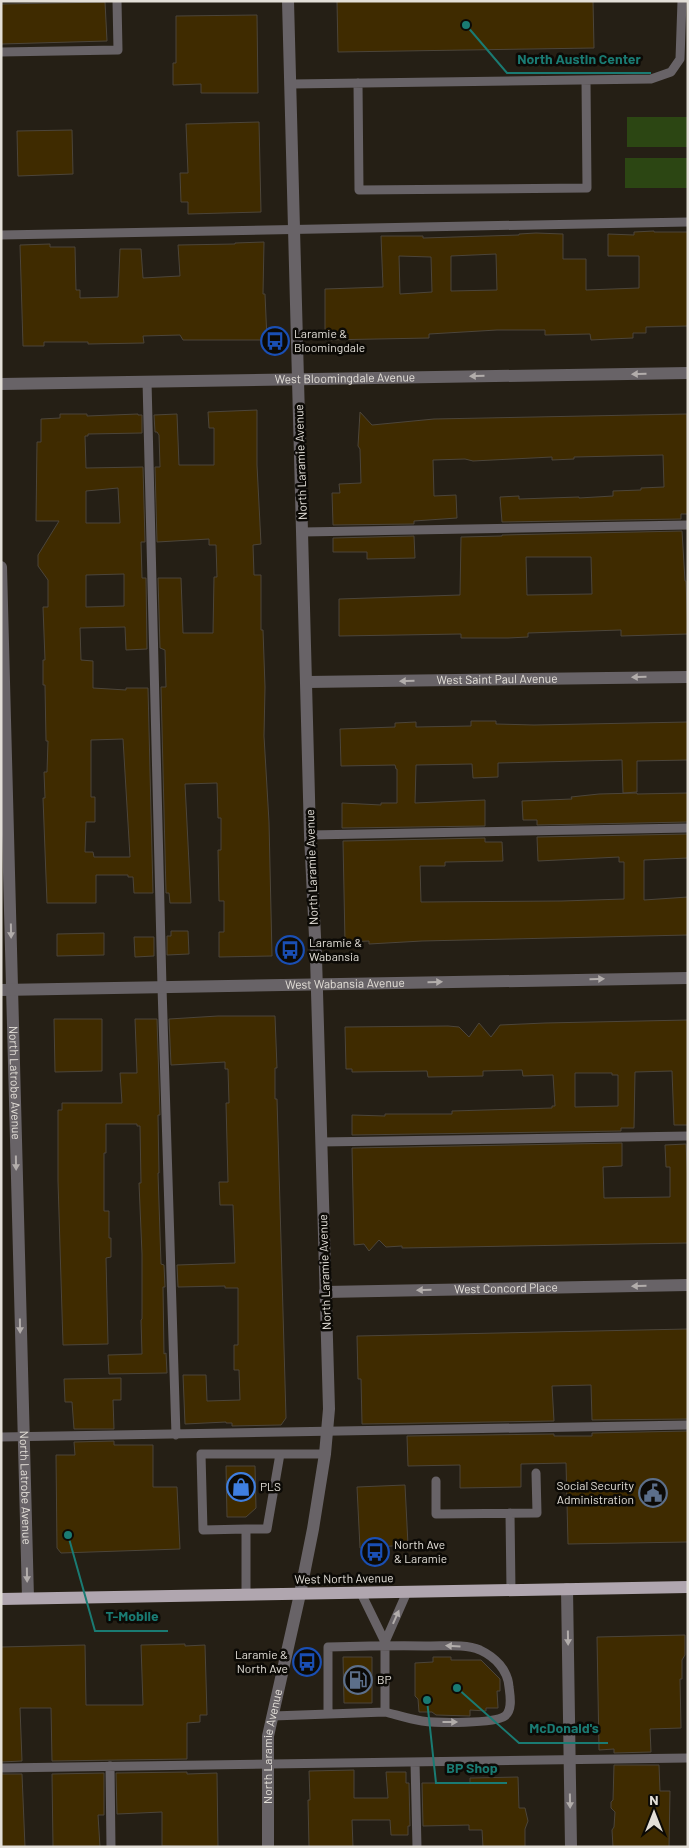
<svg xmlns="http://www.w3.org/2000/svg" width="689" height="1848" viewBox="0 0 689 1848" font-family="Barlow,sans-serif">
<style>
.green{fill:#2c4613}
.building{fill:#3f2b00;stroke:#4c453a;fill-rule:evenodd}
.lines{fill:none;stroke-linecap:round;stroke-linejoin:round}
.service{stroke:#686367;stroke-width:9}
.minor{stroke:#686367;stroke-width:12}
.tertiary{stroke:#686367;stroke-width:12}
.primary{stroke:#b0a6af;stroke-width:12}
.oneway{fill:#b2adab}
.labels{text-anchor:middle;stroke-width:5;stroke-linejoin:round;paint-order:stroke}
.poi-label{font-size:12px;fill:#e3dfd8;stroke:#0c0a06;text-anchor:start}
.street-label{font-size:12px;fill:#e3dfd8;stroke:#0c0a06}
.leader{fill:none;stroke:#1a7b73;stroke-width:2}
.callout-dot{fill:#1a7b73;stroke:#0c0a06;stroke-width:2}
.callout-label{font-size:14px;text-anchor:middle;font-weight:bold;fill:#1a7b73;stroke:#0c0a06;stroke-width:5;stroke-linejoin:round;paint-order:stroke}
</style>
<rect width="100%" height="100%" fill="#251f15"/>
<path class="green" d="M627,117H688V147H627Z
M625,158H688V188H625Z"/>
<path class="building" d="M337,1H593L594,48L338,52Z
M105,2L107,41L1,44V4Z
M257,15L258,93H201V84L173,85V63H176V16Z
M259,122L261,212L188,214V202H181L180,173H188L186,124Z
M72,130L73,174L18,176L17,131Z
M654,231V232H688V326L646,327V333H633V338L610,339L591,340L590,334L545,335V330H497L429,334V338L325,340V289L383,287L381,236H423V238L519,235V234L536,233L563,234V259H586V290L639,288V256H608V234L634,235V232ZM496,254L497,290L451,291V256ZM399,256L431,257L432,292L400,294Z
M264,242L263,294H265L267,340H183L180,335L143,336L144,343L88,344V342H44V346H23L20,245L50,244V247H75L76,290H80V298L118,297L120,249H141L143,278L180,276L178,245L235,244V243Z
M257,410V465L261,544L253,545L254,575H261V630H263L265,687L264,736L269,822L272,956L219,957V932H224V901H219L218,850H221V818H218L217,783L185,784L191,903H170L169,893H166L161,687H166L165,650L160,648L158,578H181L183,633H213L214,577H217L216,545H209V539L157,542L155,467H160L159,435L157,432H155L154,415L177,414L179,465H214V428H209L208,412Z
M360,412L372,425L434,419L687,414L688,514H681V519L502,522L500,497L519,496V499L579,497V498L613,496V491L641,490V488L664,487L663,455L574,457V459L552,460V457L473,461L465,459L433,460L434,496L456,495L457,518L414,521V524L333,525L332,493H340L339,484L361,483L360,449L358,446Z
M60,414H87V416L138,414V415H142V433L88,434V436H85L86,468L143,467L145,542H141L142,578H146L147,649L126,650L125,627L80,628L81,660L93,661V688L126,690V688H148L153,893H134L133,877H128V875H96V903H47L43,798H45L44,772H47L48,741H46L45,685H43V660H45L43,607H48V580L38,566V555L59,521H36L37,442H41V419L60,418ZM118,488L120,523H86V491ZM124,574V606L86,607V575ZM123,739L130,857H94L93,852H85L86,822H95V797H91V740Z
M682,531L685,581H686L688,634L621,636V630L528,633V637L508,638H461V634L339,636V599L460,595L461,537L502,536V535ZM526,557H591L592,594L527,595Z
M414,536L415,558L367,559V552H333V538Z
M471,721H496V724L534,725L688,722V760L637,761V792L623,793L622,760L498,763V777L473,778L472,764L416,765L415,803L485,800V826L342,828V803L381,805V803H397V769H396L395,765L341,766L340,729L395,727V723L416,722V727L471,726Z
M637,793V794L688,793V822L537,825V820H523L522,801L572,799L571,797L599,794Z
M688,834V858L644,860V900L688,897V935L422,941L369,944V941L345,942L343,841L485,838V842H502L503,861L445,862V866H420L421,902L562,901L624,899V862H619V857L538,861L537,837Z
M171,931H188L189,954L167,955V936H171Z
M104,933V955L57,956V934Z
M134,937H154V956L135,957Z
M218,1016H275L277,1068H275V1099H277L286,1418L281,1425L232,1426V1423H226V1422L185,1424L183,1375H206L207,1401L240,1400L239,1370H234V1345H238V1288H225V1286L178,1287L177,1265L235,1263L233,1205H220L219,1182H228L226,1103H229L228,1069H225V1062L171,1065L169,1019Z
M54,1019H102V1071L55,1072Z
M135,1019H157L160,1115H158L159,1173H158L161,1264L164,1265L165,1287H163L164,1354L166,1353L167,1373L109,1374L108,1355L142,1354L141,1320L142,1319V1254L139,1183H141L140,1126H137V1124H106V1153H104V1211H109V1238H111V1257L106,1258L108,1344L63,1345L58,1181V1110H62V1103H122L120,1073H137Z
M688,1020V1125H674L672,1071L635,1072L634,1128H621V1131L352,1135V1115L385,1116V1114H452V1111L552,1108V1106H555L553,1075L523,1076L522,1070L483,1071V1076L428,1077L427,1071L352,1072V1069H346L345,1027L448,1026L459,1027L469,1037L479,1023L491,1037L500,1025L545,1023ZM575,1073H612V1075H618V1106L575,1107Z
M622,1143V1166L603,1167L604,1198L670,1197V1167H666L665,1145L686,1144L688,1184V1243L402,1248V1246L386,1247L379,1240L369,1251L364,1244L354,1245L352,1148Z
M688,1329V1419L592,1420L591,1385L552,1386L554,1421L362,1424L361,1379H358L357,1336Z
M121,1378V1400H113L114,1429H74L72,1402H65L64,1379Z
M688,1431V1542L568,1544L566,1463L521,1464V1487L460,1488V1465L408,1466L407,1436L554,1434V1436H592V1433Z
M114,1441V1445H153V1487H177L180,1549L61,1553L57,1548L56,1455H75L74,1442Z
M226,1466H255L256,1508L246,1517H227Z
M405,1485L408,1545L360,1548L357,1487Z
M685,1635V1655L682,1660V1679H680L681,1728L650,1729L651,1752L614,1753V1749L599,1750L597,1637Z
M185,1644V1646L205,1645L207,1715H200V1722L187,1723V1759L52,1761L51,1708H20L22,1761L1,1762V1647L85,1645L86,1705H143L141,1645Z
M343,1657H372V1703H344Z
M433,1657H451V1660H481L500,1679V1691H497L498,1708H486V1711L470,1710V1716L436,1715L432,1712H419L418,1699L415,1696V1663L433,1662Z
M614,1765H659L660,1791H670L669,1847H613L612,1830L614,1827L615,1812L611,1808V1802L613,1800Z
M354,1770V1798H388L386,1772H406V1783H409L410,1826H408V1835H391L390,1820H352L353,1847H309L308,1800H310L309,1771Z
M187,1772V1774L217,1773L218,1847L162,1846V1812L117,1814L116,1773Z
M104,1773V1815H98L100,1847H53L52,1774Z
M1,1774H22L25,1847H2Z
M518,1777L519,1808H525L528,1821L525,1829V1847H483L482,1830H469V1825L423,1826L422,1783H470V1778Z"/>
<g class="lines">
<path class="service" d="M1,52L118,50L117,1
M358,83L359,190L587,188L586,81
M291,84L651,79L671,72L680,59L682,1
M1,235L688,222
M147,381L162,987L176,1435
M303,532L688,525
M310,835L688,828
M321,1142L688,1136
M1,1437L688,1425
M436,1481V1514L537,1513L536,1473
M510,1513L511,1590
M246,1529H267L280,1454
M361,1593L385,1642
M246,1595V1529L203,1530L201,1454H325
M328,1714V1647C362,1646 396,1645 431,1646C446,1646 466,1644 480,1650C495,1657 508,1670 509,1687C510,1695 513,1710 505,1716C494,1724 437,1723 422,1721C409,1719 397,1715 385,1712
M273,1716L385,1712V1642L407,1592
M415,1762L417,1847
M110,1766L111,1847
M1,1768L688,1758"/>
<g class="minor">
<path id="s1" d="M1,384L688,373"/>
<path id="s2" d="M1,567L28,1598"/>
<path id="s3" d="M307,682L688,677"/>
<path id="s4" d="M1,990L688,978"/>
<path id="s5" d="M325,1292L688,1285"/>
<path d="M567,1589L571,1847"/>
</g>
<path class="tertiary" id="s6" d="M268,1847V1736L300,1594L313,1529L325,1454L329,1409L316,957L310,835L288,1"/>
<path class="primary" d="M1,1599L688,1587"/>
</g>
<defs><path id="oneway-solid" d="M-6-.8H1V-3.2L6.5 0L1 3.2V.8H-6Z" transform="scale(1.25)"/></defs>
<g class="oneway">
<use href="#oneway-solid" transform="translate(639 374) rotate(179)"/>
<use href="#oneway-solid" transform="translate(477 376) rotate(179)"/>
<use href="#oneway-solid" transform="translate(639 677) rotate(179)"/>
<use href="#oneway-solid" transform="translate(407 681) rotate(179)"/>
<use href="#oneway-solid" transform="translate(11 931) rotate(89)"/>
<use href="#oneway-solid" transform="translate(597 979) rotate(-1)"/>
<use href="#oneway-solid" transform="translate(435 982) rotate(-1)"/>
<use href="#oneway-solid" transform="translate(16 1163) rotate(89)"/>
<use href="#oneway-solid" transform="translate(639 1286) rotate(179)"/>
<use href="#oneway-solid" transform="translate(424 1290) rotate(179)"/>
<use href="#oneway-solid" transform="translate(20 1326) rotate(89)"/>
<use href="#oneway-solid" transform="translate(27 1575) rotate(89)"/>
<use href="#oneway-solid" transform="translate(396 1617) rotate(-66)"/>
<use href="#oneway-solid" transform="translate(568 1638) rotate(89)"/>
<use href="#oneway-solid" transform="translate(453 1646) rotate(-176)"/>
<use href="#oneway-solid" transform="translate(450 1722)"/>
<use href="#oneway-solid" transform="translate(570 1801) rotate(89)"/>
</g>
<defs>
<symbol id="bus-ring" viewBox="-11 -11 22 22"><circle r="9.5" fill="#0c0a06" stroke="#1a4fb4" stroke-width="1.5"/><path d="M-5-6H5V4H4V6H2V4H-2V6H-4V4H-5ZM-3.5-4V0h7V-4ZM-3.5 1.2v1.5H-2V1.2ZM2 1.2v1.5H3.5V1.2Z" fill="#1a4fb4"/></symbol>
<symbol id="shop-ring" viewBox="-11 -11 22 22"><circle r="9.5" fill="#0c0a06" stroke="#3f7fe0" stroke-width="1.5"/><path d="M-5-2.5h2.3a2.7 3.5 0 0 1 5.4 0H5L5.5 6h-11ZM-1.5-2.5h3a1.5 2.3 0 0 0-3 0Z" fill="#3f7fe0"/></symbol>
<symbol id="civic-ring" viewBox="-11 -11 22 22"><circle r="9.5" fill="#0c0a06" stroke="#5c6f8a" stroke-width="1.5"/><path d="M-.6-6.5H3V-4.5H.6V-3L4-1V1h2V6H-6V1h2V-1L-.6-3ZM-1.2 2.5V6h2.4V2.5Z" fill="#5c6f8a"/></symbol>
<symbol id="fuel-ring" viewBox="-11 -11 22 22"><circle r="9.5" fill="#0c0a06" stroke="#5c6f8a" stroke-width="1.5"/><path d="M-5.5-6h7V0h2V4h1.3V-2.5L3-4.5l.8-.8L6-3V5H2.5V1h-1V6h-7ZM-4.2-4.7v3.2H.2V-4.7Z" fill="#5c6f8a"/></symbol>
</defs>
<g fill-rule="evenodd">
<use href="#bus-ring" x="259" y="325" width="32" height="32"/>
<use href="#bus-ring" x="274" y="934" width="32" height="32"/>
<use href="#shop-ring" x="225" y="1471" width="32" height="32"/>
<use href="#civic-ring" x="637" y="1477" width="32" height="32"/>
<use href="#bus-ring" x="359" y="1536" width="32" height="32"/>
<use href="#bus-ring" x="291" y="1646" width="32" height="32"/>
<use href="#fuel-ring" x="342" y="1664" width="32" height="32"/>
</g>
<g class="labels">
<g class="poi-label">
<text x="294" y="338">Laramie &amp;<tspan x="294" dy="14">Bloomingdale</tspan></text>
<text x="309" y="947">Laramie &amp;<tspan x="309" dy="14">Wabansia</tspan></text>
<text x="634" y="1490" text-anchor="end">Social Security<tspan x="634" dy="14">Administration</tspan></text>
<text x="260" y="1491">PLS</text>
<text x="394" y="1549">North Ave<tspan x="394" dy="14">&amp; Laramie</tspan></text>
<text x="288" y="1659" text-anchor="end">Laramie &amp;<tspan x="288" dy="14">North Ave</tspan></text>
<text x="377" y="1684">BP</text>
</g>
<g class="street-label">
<text dy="4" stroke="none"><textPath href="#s1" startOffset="344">West Bloomingdale Avenue</textPath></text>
<text transform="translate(301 462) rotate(-92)" y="4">North Laramie Avenue</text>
<text dy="4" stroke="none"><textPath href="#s3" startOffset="190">West Saint Paul Avenue</textPath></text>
<text transform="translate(312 867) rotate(-92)" y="4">North Laramie Avenue</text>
<text dy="4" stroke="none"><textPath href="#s4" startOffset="344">West Wabansia Avenue</textPath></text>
<text dy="4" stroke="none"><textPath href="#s2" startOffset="516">North Latrobe Avenue</textPath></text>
<text transform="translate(325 1272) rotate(-92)" y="4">North Laramie Avenue</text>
<text dy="4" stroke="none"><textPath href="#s5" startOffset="181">West Concord Place</textPath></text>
<text dy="4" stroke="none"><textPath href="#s2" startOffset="921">North Latrobe Avenue</textPath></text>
<text transform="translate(344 1579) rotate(-1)" y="4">West North Avenue</text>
<text dy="4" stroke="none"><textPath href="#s6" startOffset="101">North Laramie Avenue</textPath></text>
</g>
</g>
<path class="leader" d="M466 25L507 73H651M68 1535L95 1631H168M457 1688L519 1743H608M427 1700L436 1783H507"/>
<g class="callout-dot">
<circle cx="466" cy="25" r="5"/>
<circle cx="68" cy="1535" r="5"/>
<circle cx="457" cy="1688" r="5"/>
<circle cx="427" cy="1700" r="5"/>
</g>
<g class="callout-label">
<text x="579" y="64">North Austin Center</text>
<text x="132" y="1621">T-Mobile</text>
<text x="564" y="1733">McDonald's</text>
<text x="472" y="1773">BP Shop</text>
</g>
<rect width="689" height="1848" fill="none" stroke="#e3dfd8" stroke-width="5"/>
<g transform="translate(654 1813)" stroke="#0c0a06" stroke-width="4" paint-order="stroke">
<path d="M0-4L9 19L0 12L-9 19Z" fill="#e3dfd8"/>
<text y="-8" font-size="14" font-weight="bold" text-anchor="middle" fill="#e3dfd8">N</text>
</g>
</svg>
